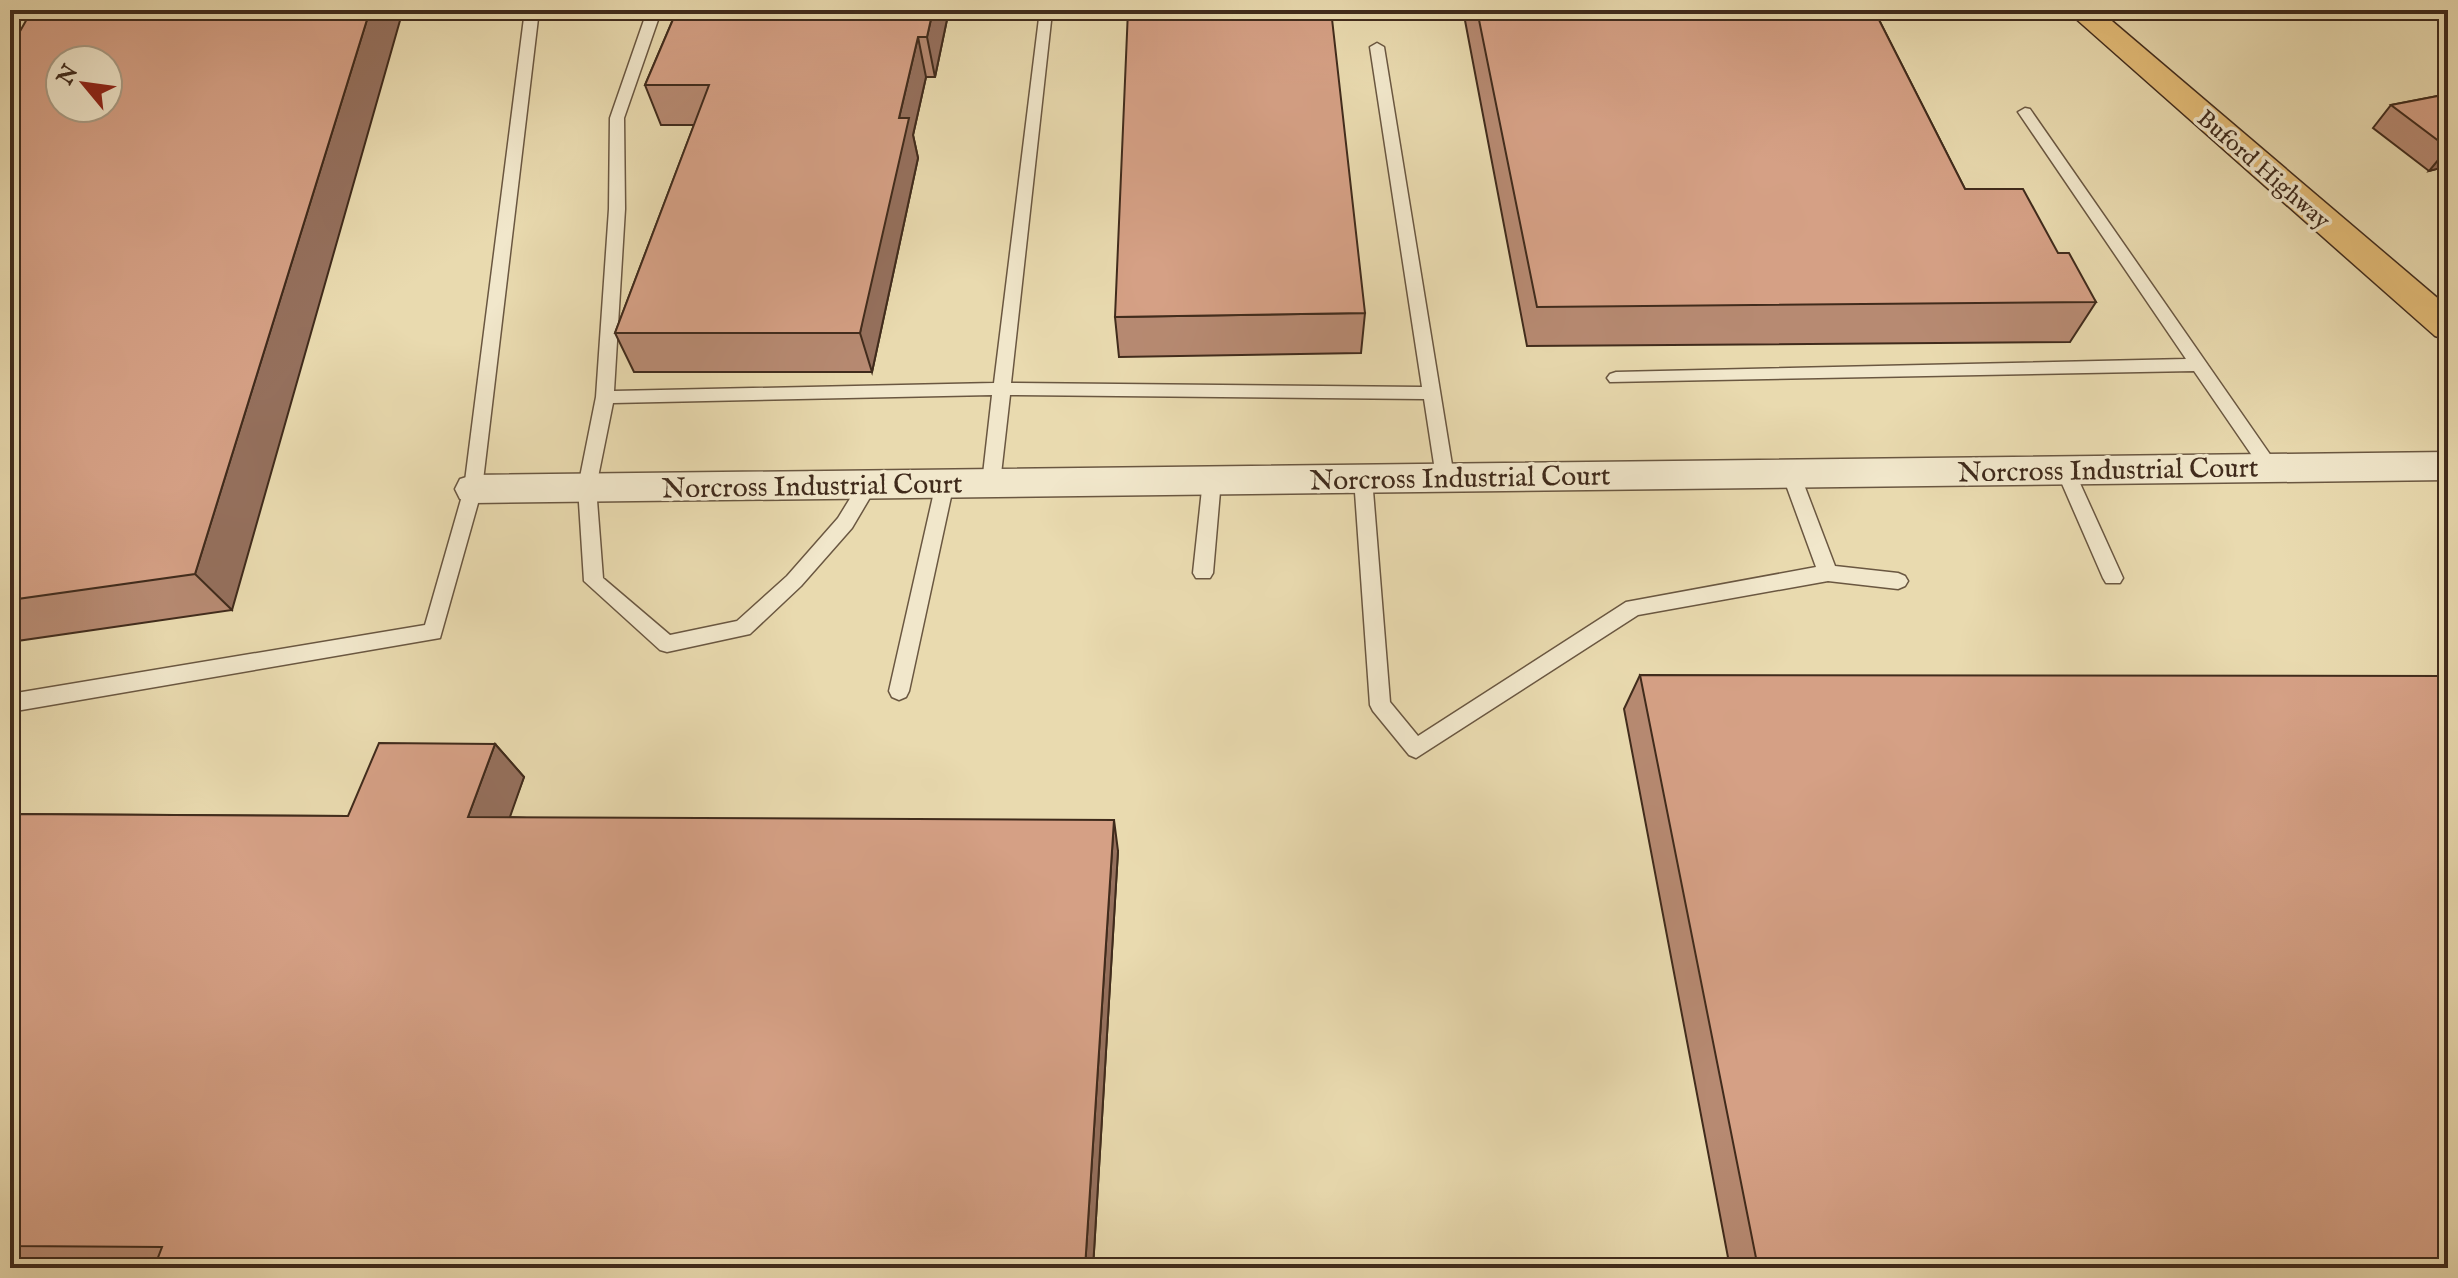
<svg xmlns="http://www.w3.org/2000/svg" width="2458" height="1278" viewBox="0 0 2458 1278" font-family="'IM FELL English',serif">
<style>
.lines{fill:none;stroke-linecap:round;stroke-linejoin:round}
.service-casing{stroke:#6a5741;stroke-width:3}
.minor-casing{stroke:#6a5741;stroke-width:3}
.primary-casing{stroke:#402b1c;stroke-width:3}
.service{fill:#f1e7cb;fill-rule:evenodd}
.minor{fill:#f1e7cb;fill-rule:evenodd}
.primary{fill:#e4bd78;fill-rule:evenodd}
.wall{fill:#b78a72;stroke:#402b1c;stroke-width:2}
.shaded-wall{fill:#95705d;stroke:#402b1c;stroke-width:2}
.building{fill:#d5a085;stroke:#402b1c;stroke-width:2;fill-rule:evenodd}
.labels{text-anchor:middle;stroke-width:7;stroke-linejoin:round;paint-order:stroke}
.far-street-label{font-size:24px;fill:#402b1c;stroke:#f1e7cb}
.street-label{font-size:28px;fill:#402b1c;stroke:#f1e7cb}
</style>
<rect width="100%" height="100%" fill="#e9daaf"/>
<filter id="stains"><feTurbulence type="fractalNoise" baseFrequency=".0025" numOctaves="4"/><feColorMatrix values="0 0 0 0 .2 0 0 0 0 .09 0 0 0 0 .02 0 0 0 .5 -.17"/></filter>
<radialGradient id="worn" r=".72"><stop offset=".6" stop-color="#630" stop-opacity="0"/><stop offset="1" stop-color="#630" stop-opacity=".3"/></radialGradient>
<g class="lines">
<defs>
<path id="service" d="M525,10H539L482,489L440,638L10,712V694L425,625L464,489Z
M1040,10L1052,12L1011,383L1422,387L1370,47L1377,43L1384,47L1454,477L1451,482H1439L1436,477L1424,399L1010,395L1000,483L991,490L982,483L992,395L613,403L596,487L603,578L670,635L737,621L787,576L838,518L862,479L869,477L878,484L852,528L801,586L750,634L667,652L660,650L584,581L578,487L596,397L609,209L610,118L644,20L651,16L658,20L624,118L625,209L614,391L994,383Z
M2025,108L2030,109L2276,463L2279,468L2276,473H2264L2194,371L1610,382L1607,378L1610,374L1616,372L2186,359L2018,112Z
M2065,463L2074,470L2123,578L2120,583H2106L2103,578L2056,470Z
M1791,467L1800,474L1835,566L1898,573L1905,576L1908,581L1905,586L1898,589L1828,581L1638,615L1416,758L1409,755L1373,711L1370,705L1354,478L1357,473L1363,471L1372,478L1390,702L1418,736L1626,602L1816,567L1782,474Z
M1212,473L1221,480L1213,573L1210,578H1196L1193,573L1203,480Z
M945,476L954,483L909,691L906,697L899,700L892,697L889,691L936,483Z"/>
<path id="minor" d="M2448,452V480L473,503L460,499L455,489L460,479L473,475Z"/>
<path id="primary" d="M2066,10H2099L2448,307V340L2435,336Z"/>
</defs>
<use href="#service" class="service-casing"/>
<use href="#minor" class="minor-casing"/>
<use href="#primary" class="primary-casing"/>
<use href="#service" class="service"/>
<use href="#minor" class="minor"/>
<use href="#primary" class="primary"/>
</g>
<path class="wall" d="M677,10H949L935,77H926L913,135L918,158L872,372H634L615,333L694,125H661L645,85Z
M1463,10H1874L1965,189L2058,253L2096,302L2070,342L1527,346Z
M10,49L232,610L10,642Z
M2448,94V166L2429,171L2373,128L2391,105Z
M1365,313L1361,353L1119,357L1115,317Z
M1640,675L2448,1268H1730L1624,709Z
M495,744L524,777L509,817L1118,851L1093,1268H16L21,1263H10V814L348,816Z"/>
<path class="shaded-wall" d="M370,10H403L232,610L195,574Z
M933,10H949L935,77L927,37Z
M918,37L926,77L913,135L918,158L872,372L860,333L899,118Z
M2448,148V166L2429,171Z
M495,744L524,777L499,848L468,817Z
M1114,820L1118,851L1093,1268H1085Z
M59,1259L89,1268H63Z
M88,1260L116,1268H92Z
M31,1261L56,1268H34Z
M117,1261L142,1268H119Z
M145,1262L164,1268H148Z"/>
<path class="building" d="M32,10H370L195,574L10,600V49ZM60,60H108V108H60Z
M677,10H933L927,37H918L899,118H909L860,333H615L709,85H645Z
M1128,10H1331L1365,313L1115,317Z
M1477,10H1874L1965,189H2023L2058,253H2069L2096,302L1537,307Z
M2448,94V148L2391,105Z
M1640,675L2448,676V1268H1758Z
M379,743L495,744L468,817L1114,820L1085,1268H154L162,1247L10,1246V814L348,816Z
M59,1259L63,1268H43L49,1261Z
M88,1260L92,1268H73L77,1263Z
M31,1261L34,1268H16L19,1263Z
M117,1261L120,1268H102L106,1263Z
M145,1262L148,1268H131L133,1264Z"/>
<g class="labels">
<g class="far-street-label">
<text transform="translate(2264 169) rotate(41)" y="8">Buford Highway</text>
</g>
<g class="street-label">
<text transform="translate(2108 469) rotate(-1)" y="10">Norcross Industrial Court</text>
<text transform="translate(1460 477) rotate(-1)" y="10">Norcross Industrial Court</text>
<text transform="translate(812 485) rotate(-1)" y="10">Norcross Industrial Court</text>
</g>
</g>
<rect width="2458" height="1278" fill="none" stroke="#e9daaf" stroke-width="40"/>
<rect x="12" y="12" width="2434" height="1254" fill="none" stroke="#402b1c" stroke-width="4"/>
<rect x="20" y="20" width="2418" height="1238" fill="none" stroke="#402b1c" stroke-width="2"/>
<g transform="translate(84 84) rotate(299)"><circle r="38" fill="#f1e7cb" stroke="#aa9c85" stroke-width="2"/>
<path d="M0-6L14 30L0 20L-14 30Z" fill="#8f2418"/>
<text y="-12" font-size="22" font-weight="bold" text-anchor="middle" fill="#402b1c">N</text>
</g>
<rect width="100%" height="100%" filter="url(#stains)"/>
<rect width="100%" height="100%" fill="url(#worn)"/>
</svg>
